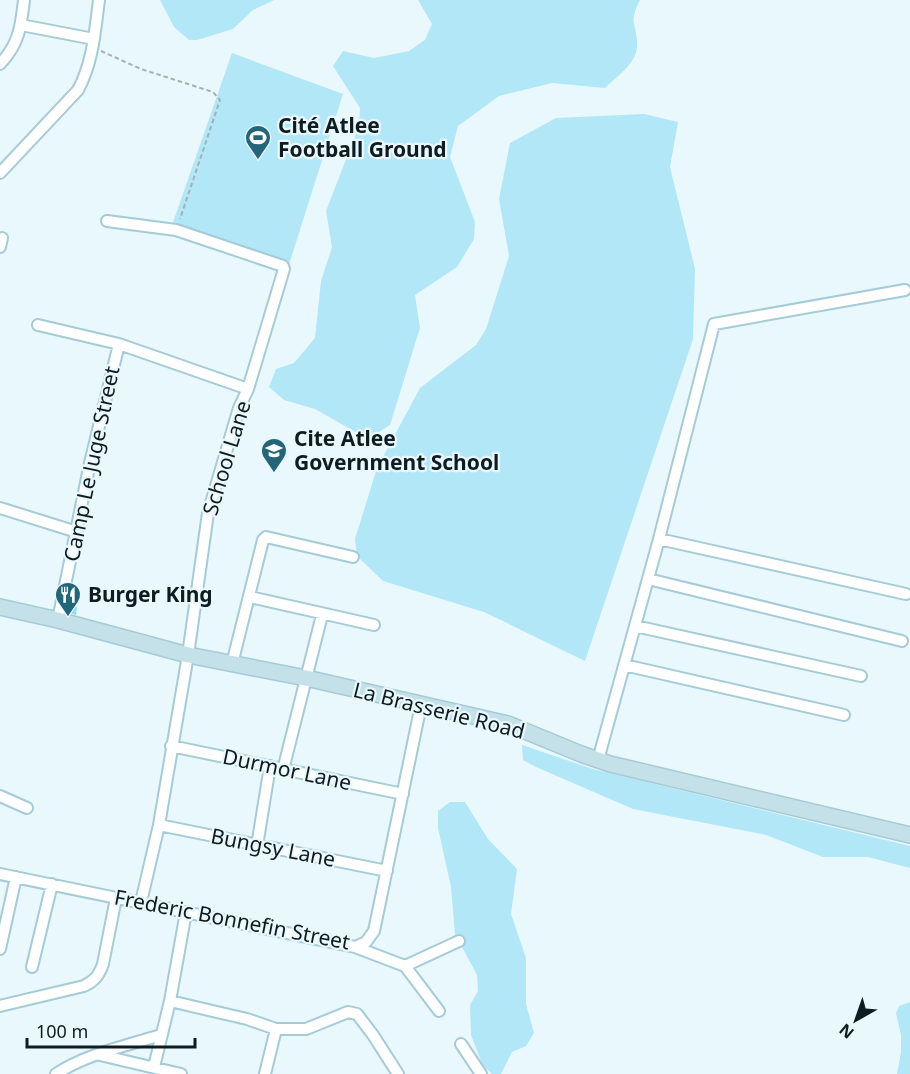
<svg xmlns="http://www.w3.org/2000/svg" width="910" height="1074" viewBox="0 0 910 1074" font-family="'Noto Sans',sans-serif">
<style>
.green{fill:#b2e7f8}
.building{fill:#8cdcf6}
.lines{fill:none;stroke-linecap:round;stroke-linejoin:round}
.minor-casing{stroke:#a5cbd7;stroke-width:14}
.secondary-casing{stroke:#a5cbd7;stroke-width:18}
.path{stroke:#a3b1b6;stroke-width:2;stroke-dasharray:4.5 3;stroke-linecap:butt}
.minor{stroke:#fff;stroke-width:10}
.secondary{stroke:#c4e0e8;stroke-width:15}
.labels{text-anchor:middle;stroke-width:4.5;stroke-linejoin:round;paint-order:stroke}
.poi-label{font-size:21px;font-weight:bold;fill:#0e1c21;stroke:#e9f8fd;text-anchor:start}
.street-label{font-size:21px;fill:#0e1c21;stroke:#e9f8fd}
</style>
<rect width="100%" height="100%" fill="#e9f8fd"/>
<path class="green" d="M160,0H274L253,10L233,29L197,40H189L174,27Z
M418,0H640C627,25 638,23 637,47C636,64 616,77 605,88L552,83L499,96L458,126L450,157L475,222L474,239L457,267L415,295L420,328L390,425L376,434H359L315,409L284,400L269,387L276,369L294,363L315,338L321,281L332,247L326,211L359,126L360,108L333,66L343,51L374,58L409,51L425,40L432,24Z
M232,53L343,94L286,274L171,228Z
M644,114L678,122L670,167L695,269L693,339L585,661L484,612L383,581L357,556L355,539L377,468L420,388L476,345L486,329L509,256L499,199L510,143L556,118Z
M522,745L593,769L910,846V868L868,857H823L766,835L633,809L536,767L523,760Z
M450,802H465L488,839L517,869L511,914L526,958V1004L534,1033L526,1046L512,1052L501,1074H492L482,1064L471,1035L470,1005L478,991L477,975L455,934L451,887L438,828V811Z
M910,1002V1074H897L901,1052V1035L896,1013L899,1006Z"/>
<path class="building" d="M69,605L77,607L76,615L67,612Z"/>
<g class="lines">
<defs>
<path id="minor" d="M21,25L94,39
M0,64C19,44 21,27 24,0
M0,173L78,90C93,62 95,31 99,0
M107,221L176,230L283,266L284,269L248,389L239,408L208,513L188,655L159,825L141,902
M0,247L2,238
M38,325L119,344L248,389
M0,508L77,532
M659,539L714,324L905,290
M648,579L902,641
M250,597L374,625
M58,620L90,463L119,344
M635,626L861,676
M232,664L263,540L266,537L353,557
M624,665L844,715
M171,746L403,794
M598,760L659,539L906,594
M283,770L322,615
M0,796L27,808
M159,825L387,871
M257,846L270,766
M0,874L355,947L366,942L374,931L421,705
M355,947L405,966L459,941
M0,949L16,877
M405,966L439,1011
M32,967L52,884
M170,1001L247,1019L276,1029H306L348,1012L357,1014L373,1035L398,1074
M0,1006L84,986C94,981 99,976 103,964L116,898
M461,1044L481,1074
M100,1055L181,1074
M154,1067L170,1001L186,912
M56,1074C86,1054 126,1046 161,1035
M265,1074L276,1029"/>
<path id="secondary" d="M0,607L58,620L188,655L306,678L508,724L581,754L610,764L910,835"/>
</defs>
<use href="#minor" class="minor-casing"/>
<use href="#secondary" class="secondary-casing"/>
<path class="path" d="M101,51L141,69L213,92L220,100L180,219"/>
<use href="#minor" class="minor"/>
<use href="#secondary" class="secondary"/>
</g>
<defs>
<symbol id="stadium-pin" viewBox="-11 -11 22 30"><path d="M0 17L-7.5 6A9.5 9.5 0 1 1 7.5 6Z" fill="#236679" stroke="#e9f8fd"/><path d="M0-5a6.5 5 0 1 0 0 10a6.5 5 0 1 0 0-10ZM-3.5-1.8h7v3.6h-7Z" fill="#fff"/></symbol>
<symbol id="school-pin" viewBox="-11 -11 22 30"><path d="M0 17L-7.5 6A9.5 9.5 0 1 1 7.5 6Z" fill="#236679" stroke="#e9f8fd"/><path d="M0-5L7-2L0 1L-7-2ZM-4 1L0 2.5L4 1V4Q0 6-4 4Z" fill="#fff"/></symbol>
<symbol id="restaurant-pin" viewBox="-11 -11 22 30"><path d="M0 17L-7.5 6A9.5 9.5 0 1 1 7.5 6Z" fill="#236679" stroke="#e9f8fd"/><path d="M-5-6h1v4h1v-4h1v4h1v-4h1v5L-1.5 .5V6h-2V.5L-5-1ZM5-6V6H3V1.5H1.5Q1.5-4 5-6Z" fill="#fff"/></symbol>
</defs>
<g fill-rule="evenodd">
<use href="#stadium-pin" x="243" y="123" width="30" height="40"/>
<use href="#school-pin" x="259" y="436" width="30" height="40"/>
<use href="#restaurant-pin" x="53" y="580" width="30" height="40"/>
</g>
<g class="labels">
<g class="poi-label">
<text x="278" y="133">Cité Atlee<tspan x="278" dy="24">Football Ground</tspan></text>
<text x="294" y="446">Cite Atlee<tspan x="294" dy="24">Government School</tspan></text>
<text x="88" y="602">Burger King</text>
</g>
<g class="street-label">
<text transform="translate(227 458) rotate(-73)" y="7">School Lane</text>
<text transform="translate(92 464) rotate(-78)" y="7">Camp Le Juge Street</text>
<text transform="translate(439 711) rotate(14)" y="7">La Brasserie Road</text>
<text transform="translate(287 770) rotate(12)" y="7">Durmor Lane</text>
<text transform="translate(273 848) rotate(11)" y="7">Bungsy Lane</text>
<text transform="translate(232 920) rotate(11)" y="7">Frederic Bonnefin Street</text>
</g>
</g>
<g transform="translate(856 1020) rotate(220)" stroke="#e9f8fd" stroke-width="4.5" paint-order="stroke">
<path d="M0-4.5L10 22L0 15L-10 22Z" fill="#0e1c21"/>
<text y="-9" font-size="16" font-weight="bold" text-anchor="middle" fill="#0e1c21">N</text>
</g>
<path d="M27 1038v9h168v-9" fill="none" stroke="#0e1c21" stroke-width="3"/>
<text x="36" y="1038" font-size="18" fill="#0e1c21" stroke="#e9f8fd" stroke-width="4.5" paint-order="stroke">100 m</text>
</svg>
